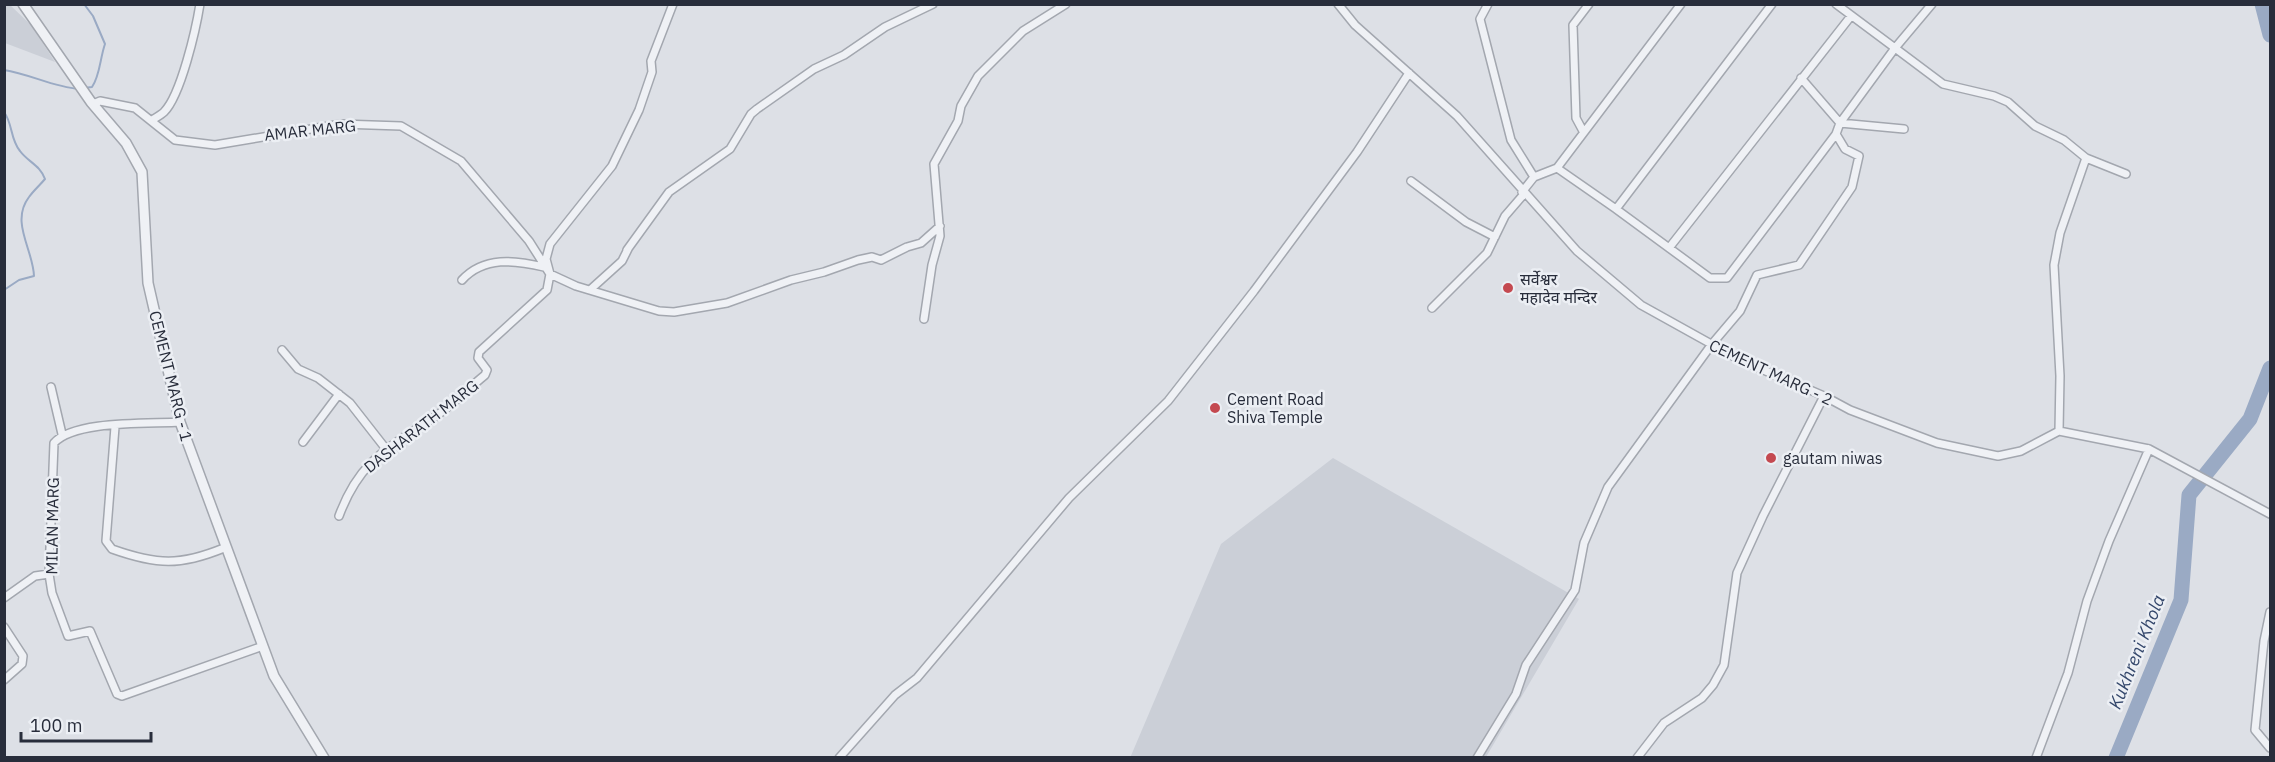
<svg xmlns="http://www.w3.org/2000/svg" width="2275" height="762" viewBox="0 0 2275 762" font-family="'IBM Plex Sans','Noto Sans Devanagari',sans-serif">
<style>
.built{fill:#cbcfd7}
.lines{fill:none;stroke-linecap:round;stroke-linejoin:round}
.stream{stroke:#9aaac4;stroke-width:2}
.river{stroke:#9aaac4;stroke-width:15}
.minor-casing{stroke:#a3a7af;stroke-width:10}
.tertiary-casing{stroke:#a3a7af;stroke-width:12}
.minor{stroke:#eff1f5;stroke-width:7}
.tertiary{stroke:#eff1f5;stroke-width:9}
.poi-dot{fill:#c44950;stroke:#eceff4;stroke-width:2}
.labels{text-anchor:middle;stroke-width:5;stroke-linejoin:round;paint-order:stroke}
.street-label{font-size:16px;fill:#282d3b;stroke:#eceff4}
.poi-label{font-size:16px;fill:#282d3b;stroke:#eceff4;text-anchor:start}
.water-label{font-size:18px;font-style:italic;fill:#35486c;stroke:#eceff4}
</style>
<rect width="100%" height="100%" fill="#dde0e6"/>
<path class="built" d="M4,5H10L31,25L55,62L5,43Z
M1333,458L1579,599L1486,757L1130,758L1221,544Z"/>
<g class="lines">
<path class="stream" d="M84,4L93,16L105,44C100,58 100,76 92,87L84,88
M4,70C30,74 53,87 79,89
M4,112C13,124 10,139 20,151C28,162 40,165 45,179C40,185 34,190 29,197C10,222 33,249 34,276L19,280L4,290"/>
<path class="river" d="M2262,4L2270,35
M2116,758L2181,600L2189,495L2250,419L2270,368"/>
<defs>
<path id="minor" d="M1338,4L1355,25L1457,116L1577,251L1641,305L1740,360L1824,396L1850,410L1937,443L1998,456L2021,451L2059,431L2149,449L2270,514
M1488,4L1480,19L1511,140L1534,177
M1772,4L1616,209L1710,278H1727L1836,134L1840,123L1895,48L1836,4
M1932,4L1895,48L1943,84L1994,96L2008,102L2035,126L2064,140L2086,158L2126,174
M1801,78L1840,123L1904,129
M93,104L100,101L135,108L175,140L215,145L341,124L401,126L461,161L529,241L550,274L576,286L659,311L674,312L727,303L791,280L824,272L858,260L872,257L881,260L907,247L921,243L940,226
M152,120C155,118 161,115 164,112C181,95 196,29 200,4
M1583,131L1576,118L1573,25L1589,4
M1557,168L1616,209
M1411,181L1466,222L1495,237
M1522,192L1534,177L1557,168L1681,4
M1669,248L1851,16
M627,250L669,192L730,149L751,114L757,109L814,69L844,55L885,27L933,4
M462,280C484,256 515,260 544,267
M591,289L622,261L628,249
M1432,308L1487,253L1505,216L1524,194
M924,319L932,265L940,236L934,164L958,121L961,106L978,76L1023,31L1066,4
M282,350L298,369L318,378L350,403L386,449
M51,387L62,434
M180,422C149,424 74,420 54,443L49,574L52,593L68,636L90,631L117,694L122,696L263,646
M115,427L106,541L112,549C157,565 180,566 224,548
M2059,431L2060,376L2054,265L2060,233L2086,158
M303,442L339,394
M339,516C360,459 389,448 436,416C453,404 469,388 485,375L487,370L478,358L479,352L547,290L550,274L546,259L550,244L612,166L639,110L652,72L651,61L673,4
M4,598L35,576L49,574
M2270,612L2264,641L2255,730L2270,748
M4,627L23,656L22,664L4,680
M839,758L895,695L917,678L1069,498L1168,401L1254,291L1357,152L1409,73
M1477,758L1516,694L1526,665L1575,590L1584,543L1608,487L1712,344L1740,311L1757,275L1799,265L1852,187L1859,156L1845,149L1836,134
M1637,758L1664,723L1702,698L1713,685L1724,665L1737,573L1763,516L1824,396
M2036,758L2068,673L2087,601L2109,541L2149,449"/>
<path id="tertiary" d="M23,4L91,102L126,143L142,172L148,283L180,422L274,676L324,758"/>
</defs>
<use href="#minor" class="minor-casing"/>
<use href="#tertiary" class="tertiary-casing"/>
<use href="#minor" class="minor"/>
<use href="#tertiary" class="tertiary"/>
</g>
<g class="poi-dot">
<circle cx="1508" cy="288" r="6"/>
<circle cx="1215" cy="408" r="6"/>
<circle cx="1771" cy="458" r="6"/>
</g>
<g class="labels">
<g class="street-label">
<text transform="translate(310 130) rotate(-6)" y="6">AMAR MARG</text>
<text transform="translate(1771 372) rotate(25)" y="6">CEMENT MARG - 2</text>
<text transform="translate(171 376) rotate(76)" y="6">CEMENT MARG - 1</text>
<text transform="translate(421 426) rotate(-38)" y="6">DASHARATH MARG</text>
<text transform="translate(52 526) rotate(-89)" y="6">MILAN MARG</text>
</g>
<g class="poi-label">
<text x="1520" y="285">सर्वेश्वर<tspan x="1520" dy="18">महादेव मन्दिर</tspan></text>
<text x="1227" y="405">Cement Road<tspan x="1227" dy="18">Shiva Temple</tspan></text>
<text x="1783" y="464">gautam niwas</text>
</g>
<g class="water-label">
<text transform="translate(2137 652) rotate(-68)" y="6">Kukhreni Khola</text>
</g>
</g>
<rect width="2275" height="762" fill="none" stroke="#282d3b" stroke-width="12"/>
<path d="M21 732v9h130v-9" fill="none" stroke="#282d3b" stroke-width="3"/>
<text x="30" y="732" font-size="18" fill="#282d3b" stroke="#eceff4" stroke-width="4.5" paint-order="stroke">100 m</text>
</svg>
